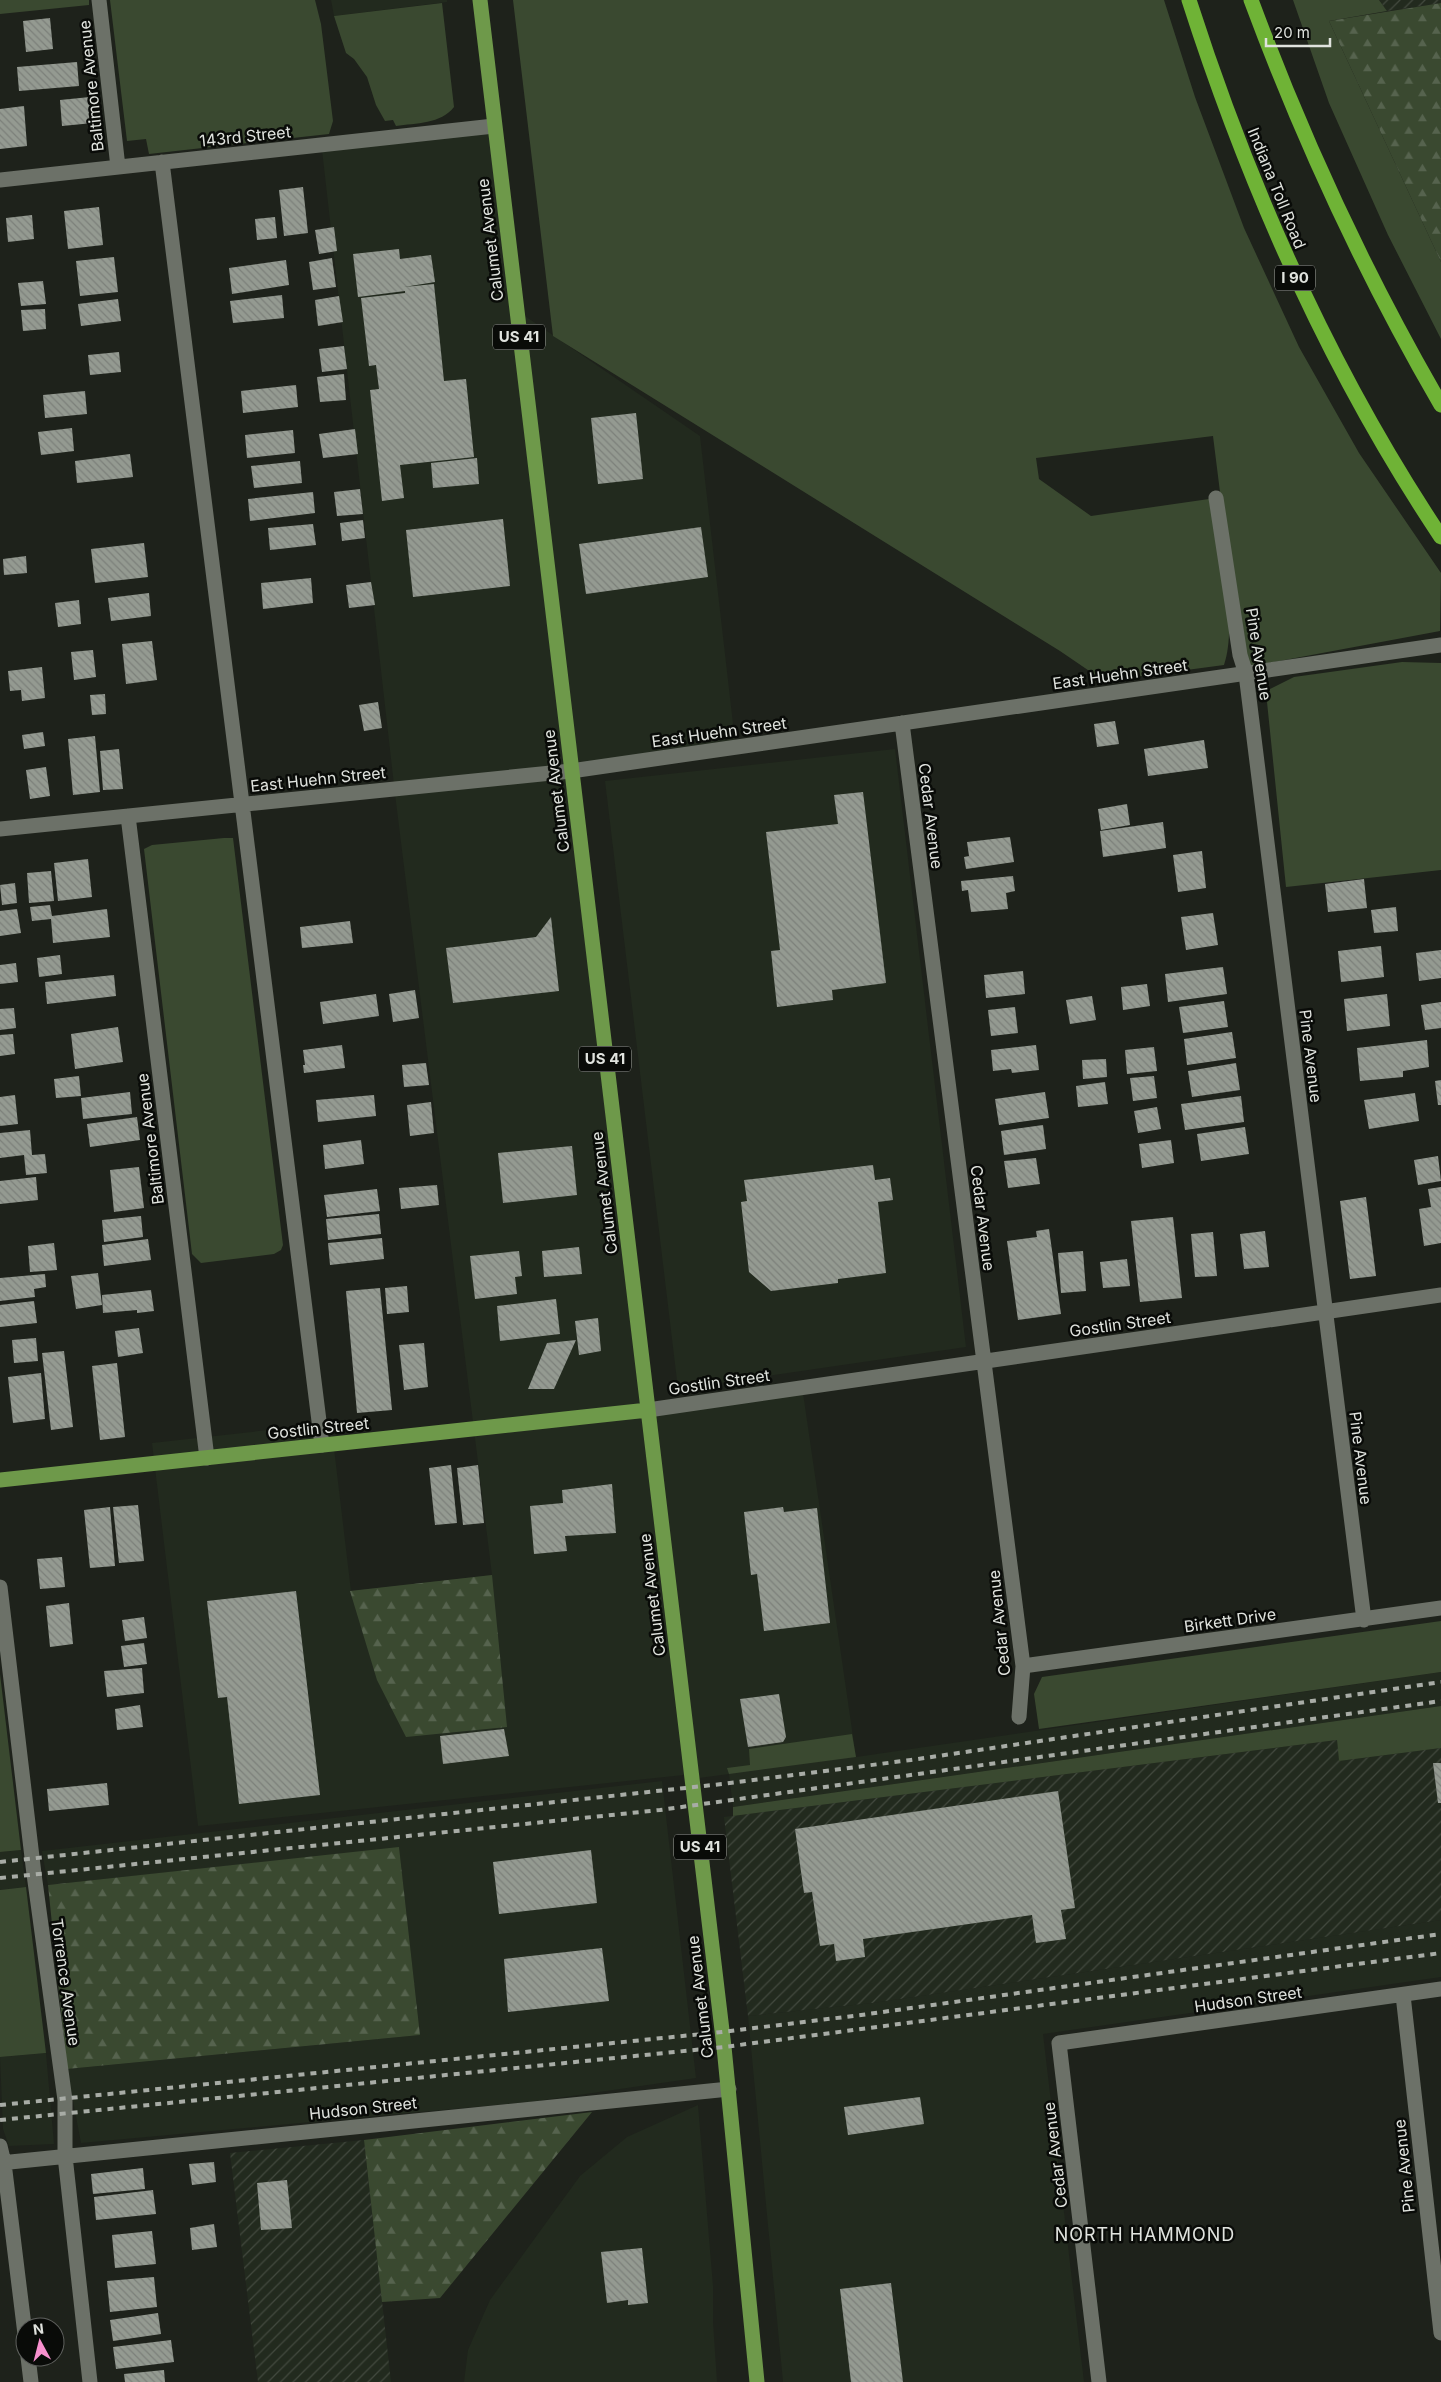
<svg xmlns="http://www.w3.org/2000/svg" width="1441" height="2382" viewBox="0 0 1441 2382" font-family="Inter,sans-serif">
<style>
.built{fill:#222a1e}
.industrial{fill:url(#industrial-furrows)}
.green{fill:#3a4930}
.forest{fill:url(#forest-firs)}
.building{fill:url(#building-back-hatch)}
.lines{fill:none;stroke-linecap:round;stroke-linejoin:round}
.minor{stroke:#6c7168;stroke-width:15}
.major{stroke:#6e994a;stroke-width:15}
.highway{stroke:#6fb336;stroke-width:15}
.rail{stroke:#a8aca6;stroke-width:4;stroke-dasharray:6 6;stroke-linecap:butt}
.labels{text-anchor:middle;stroke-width:5;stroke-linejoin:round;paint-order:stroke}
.shield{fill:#090b08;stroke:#a0a29e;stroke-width:1}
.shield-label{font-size:15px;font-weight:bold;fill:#e0e3de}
.street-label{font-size:16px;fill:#e0e3de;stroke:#090b08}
.neighbourhood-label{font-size:18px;letter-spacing:1px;fill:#e0e3de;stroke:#090b08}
</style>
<defs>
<pattern id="industrial-furrows" width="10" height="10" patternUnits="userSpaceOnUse" patternTransform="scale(1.25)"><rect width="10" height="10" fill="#222a1e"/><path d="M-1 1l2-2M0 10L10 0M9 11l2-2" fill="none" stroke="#42493e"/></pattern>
<pattern id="forest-firs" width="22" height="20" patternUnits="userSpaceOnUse" patternTransform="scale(1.25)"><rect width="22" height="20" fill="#3a4930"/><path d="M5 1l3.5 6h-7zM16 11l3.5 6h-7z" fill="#56634e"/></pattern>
<pattern id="building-back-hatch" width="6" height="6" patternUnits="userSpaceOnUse" patternTransform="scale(1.25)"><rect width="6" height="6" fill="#949a91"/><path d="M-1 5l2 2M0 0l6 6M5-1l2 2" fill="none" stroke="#7c807a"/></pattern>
</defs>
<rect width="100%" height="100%" fill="#1e221b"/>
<path class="built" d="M331,0H447V2L334,16Z
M489,133L684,1775L198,1826L152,1443L331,1423L351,1591L492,1575L395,794L322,150Z
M522,314L700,436L735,741L576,764Z
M895,749L966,1347L678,1389L605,781Z
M803,1393L856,1757L1441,1672V1706L733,1807L729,1774L699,1778L654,1413Z
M662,1781L696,2078L530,2102L81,2143L67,2069L420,2035L399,1848L48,1885L42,1851Z
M21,1850L26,1887L0,1890V1852Z
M1441,1920V1977L1043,2034L1084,2382H783L748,2016L872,2003Z
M46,2053L54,2144L9,2146L3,2129L0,2057Z
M698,2105L713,2286V2322L717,2382H464L468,2350L490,2300L580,2176L627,2137Z"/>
<path class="industrial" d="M1379,0H1441V3L1387,11Z
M1337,1740L1339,1761L1441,1748V1920L872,2003L748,2016L724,1817Z
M364,2140L391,2382H258L230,2153Z"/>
<path class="green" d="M0,0H89V5L0,14Z
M110,0H315L321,24L333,121L329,134L149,154L146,139L127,141Z
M513,0H1164L1195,97L1244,228L1299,347L1359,453L1441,573L1440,631L1242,668L1213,436L1036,458L1039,479L1091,516L1209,499C1217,546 1239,620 1224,665L1104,681L1060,651L553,336Z
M1293,0H1379L1387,11L1329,21L1441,262V339L1388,235L1329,103Z
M442,3L454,107C441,124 416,123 396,126L393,120L385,121L376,105L367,77L354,59L346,53L334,16Z
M1402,662L1441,663V870L1286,887L1267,702L1270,689L1294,677Z
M224,838H233L283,1245L281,1250L274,1254L201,1263L192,1254L144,849L152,845Z
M1441,1621V1672L1039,1729L1034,1694L1042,1677Z
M0,1674L21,1850L0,1852Z
M1441,1706V1748L1339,1761L1337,1740L733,1816V1807Z
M852,1734L856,1757L729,1774L727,1768L750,1765L749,1749Z
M26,1887L46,2053L0,2057V1890Z"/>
<path class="forest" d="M1441,3V262L1329,21Z
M492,1575L507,1727L406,1737L377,1680L350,1591Z
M399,1847L420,2035L67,2069L48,1885Z
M592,2112L440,2298L382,2302L364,2140Z"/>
<path class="building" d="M50,18L53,49L26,52L23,21Z
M77,62L79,86L19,91L17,67Z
M90,97L93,123L62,126L60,100Z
M24,106L27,146L0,149V109Z
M303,187L308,233L284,236L279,190Z
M99,207L103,245L68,249L64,211Z
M32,215L34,239L8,242L6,218Z
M275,217L277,238L257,240L255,219Z
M334,227L337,251L319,254L315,230Z
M399,249L400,259L431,255L435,282L404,287L434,284L444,381L466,379L474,457L400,465L404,498L382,501L370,390L379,389L376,365L369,366L361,298L405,293V291L358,297L353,254Z
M114,257L118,292L80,296L76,261Z
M332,258L336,287L313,290L309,262Z
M286,260L289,285L232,294L229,268Z
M43,281L46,304L21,306L18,283Z
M282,295L284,318L233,323L230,301Z
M339,296L343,322L318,326L315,300Z
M118,299L121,321L81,326L78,304Z
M45,309L46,329L23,331L21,310Z
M344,346L347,369L322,372L319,349Z
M119,352L121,372L90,375L88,355Z
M344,374L346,400L320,402L317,377Z
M296,385L298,407L243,413L241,391Z
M85,391L87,414L45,418L43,395Z
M636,413L643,479L598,484L591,418Z
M72,428L74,451L41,455L38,432Z
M355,429L358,454L323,458L319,434Z
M293,430L295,453L247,458L245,435Z
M130,454L133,477L77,483L75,461Z
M477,458L479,484L433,488L431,463Z
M300,461L302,483L254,488L251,466Z
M360,489L363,514L337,516L334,492Z
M313,492L315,513L250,521L248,499Z
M503,519L510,586L413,597L406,530Z
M363,520L365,538L342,541L340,523Z
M313,524L316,545L270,550L268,528Z
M701,527L708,577L586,594L579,544Z
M144,543L148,577L95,583L91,549Z
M26,556L27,573L4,575L3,559Z
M311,578L313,603L263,609L261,583Z
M371,582L375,605L349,608L346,585Z
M149,593L151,616L111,621L108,598Z
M79,600L81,624L58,627L55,603Z
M152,641L157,680L126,684L122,644Z
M93,650L96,677L74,680L71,652Z
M42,667L45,698L22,701L21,690L10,691L8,671Z
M105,694L106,714L92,715L90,695Z
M378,702L382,728L364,731L359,705Z
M1115,721L1119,744L1097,747L1094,724Z
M43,732L45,746L24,749L22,735Z
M95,736L100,792L73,795L68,739Z
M1204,740L1208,768L1148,776L1144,749Z
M119,749L123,789L103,790L100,751Z
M46,767L50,796L30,799L26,770Z
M863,792L886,983L832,990L833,1000L777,1007L771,951L780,950L766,832L838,824L834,795Z
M1127,804L1130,825L1101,830L1098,809Z
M1163,822L1166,848L1103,857L1100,831Z
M1010,837L1014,862L966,869L964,857L969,856L967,842Z
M1202,851L1206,888L1178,892L1173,855Z
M88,859L92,897L58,901L54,863Z
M51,871L54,901L29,903L27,873Z
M1013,876L1015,891L1006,893L1008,909L971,912L968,890L962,891L961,881Z
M1364,879L1367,908L1328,912L1325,884Z
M15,883L17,903L2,905L0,885Z
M50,905L52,916L107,909L110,937L53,943L51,919L32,921L30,907Z
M1396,907L1398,931L1374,933L1371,910Z
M17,909L21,933L0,936V911Z
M1213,913L1218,945L1186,950L1181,917Z
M551,917L559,991L453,1003L446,948L536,937Z
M350,921L353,943L302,948L300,927Z
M1381,946L1384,977L1341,982L1338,951Z
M1441,950V978L1419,981L1416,953Z
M60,955L62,974L39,977L37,958Z
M16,963L18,982L0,984V965Z
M1223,967L1227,994L1168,1002L1165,974Z
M1023,971L1025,994L986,998L984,975Z
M114,975L116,996L47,1004L45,982Z
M1147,984L1150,1006L1123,1010L1121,987Z
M415,990L419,1018L393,1022L389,994Z
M376,994L379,1016L323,1024L320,1002Z
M1387,994L1390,1026L1347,1031L1344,999Z
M1092,996L1096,1020L1070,1024L1066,1000Z
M1224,1001L1228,1027L1183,1033L1179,1007Z
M1441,1002V1028L1425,1030L1421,1005Z
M1015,1007L1018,1033L991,1036L988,1010Z
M14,1008L16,1028L0,1030V1009Z
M118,1027L123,1062L75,1069L71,1034Z
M1232,1032L1236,1058L1187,1065L1184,1039Z
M13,1034L15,1054L0,1056V1035Z
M1427,1040L1429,1067L1403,1071V1077L1360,1081L1357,1048Z
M342,1045L345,1068L304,1073L303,1065H305L303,1050Z
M1036,1045L1039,1070L1012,1073L1011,1069L993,1071L991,1050Z
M1154,1047L1157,1071L1127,1074L1125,1050Z
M1106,1059L1107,1077L1083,1079L1082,1060Z
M426,1063L429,1085L404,1087L402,1065Z
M1236,1063L1240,1090L1192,1097L1188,1071Z
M79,1076L81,1096L56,1098L54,1079Z
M1154,1076L1157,1098L1133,1101L1130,1078Z
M1441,1080V1105H1438L1435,1081Z
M1105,1082L1108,1104L1078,1107L1076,1086Z
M130,1092L132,1114L83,1119L81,1098Z
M1045,1092L1049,1118L999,1125L995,1099Z
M1415,1093L1419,1121L1369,1129L1364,1100Z
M15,1095L18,1124L0,1126V1097Z
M374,1095L376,1116L318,1122L316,1100Z
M1241,1096L1244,1122L1185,1130L1181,1104Z
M431,1102L434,1133L410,1136L407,1105Z
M1157,1107L1161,1129L1138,1133L1134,1111Z
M137,1117L140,1140L90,1147L87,1124Z
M1043,1125L1046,1149L1004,1155L1001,1131Z
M1245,1127L1249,1154L1201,1161L1197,1134Z
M30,1130L32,1155L45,1154L47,1173L26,1175L24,1155L0,1158V1133Z
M361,1140L364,1164L325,1169L323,1145Z
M1171,1140L1174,1163L1142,1168L1139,1144Z
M572,1146L577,1195L503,1203L498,1153Z
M1438,1156L1441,1181L1418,1185L1414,1160Z
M1036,1158L1040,1184L1008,1188L1004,1161Z
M873,1165L875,1180L890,1178L893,1200L878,1202L886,1273L838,1279V1283L771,1291L749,1272L741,1202L747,1201L744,1180Z
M139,1167L144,1208L114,1212L110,1170Z
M36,1177L38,1200L0,1204V1181Z
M437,1185L439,1205L401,1209L399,1188Z
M1441,1187V1243L1424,1246L1419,1209L1431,1207L1428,1189Z
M377,1189L380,1211L327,1217L324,1195Z
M1366,1197L1376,1276L1350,1279L1340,1201Z
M379,1214L381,1234L328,1240L326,1219Z
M141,1216L143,1237L104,1242L102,1220Z
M1173,1217L1182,1298L1140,1302L1131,1221Z
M1049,1229L1061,1314L1018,1320L1007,1241L1037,1237L1036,1231Z
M1265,1231L1269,1267L1244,1269L1240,1234Z
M1213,1232L1217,1276L1195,1277L1191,1234Z
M382,1238L384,1259L330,1265L328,1243Z
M148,1239L151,1260L104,1266L102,1245Z
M54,1243L57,1270L30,1272L28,1246Z
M579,1247L582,1274L544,1277L542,1251Z
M519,1251L522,1276L515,1277L517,1294L475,1299L470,1256Z
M1083,1251L1086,1291L1061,1293L1058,1253Z
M1127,1259L1130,1286L1103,1288L1100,1262Z
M98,1273L102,1305L76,1309L71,1276Z
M45,1274L46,1287L34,1289L35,1297L0,1301V1278Z
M407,1286L409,1312L387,1314L385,1288Z
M380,1288L392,1410L357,1413L346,1291Z
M151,1290L154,1311L137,1313V1310L103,1313L102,1295Z
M556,1299L560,1334L500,1341L497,1306Z
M34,1301L37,1323L0,1327V1305Z
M598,1318L601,1351L579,1355L575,1321Z
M139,1328L143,1353L118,1357L115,1331Z
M36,1338L38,1361L14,1363L12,1340Z
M576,1340L554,1389H528L547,1343Z
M424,1343L428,1387L404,1390L399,1345Z
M64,1351L73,1427L51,1430L42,1353Z
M117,1363L125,1437L100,1440L92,1366Z
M41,1373L45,1419L13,1423L8,1377Z
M451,1465L457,1523L435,1525L429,1468Z
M478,1465L484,1523L463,1525L457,1468Z
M612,1484L616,1533L565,1536L567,1551L534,1554L530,1506L563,1503L562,1490Z
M138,1505L144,1561L119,1563L113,1507Z
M110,1507L115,1566L90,1568L84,1510Z
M783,1507L784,1512L817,1508L830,1623L764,1631L757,1574L751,1575L744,1512Z
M62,1557L65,1587L40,1589L37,1559Z
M296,1591L320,1795L239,1804L227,1697L218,1698L207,1601Z
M69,1603L73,1644L50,1647L46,1606Z
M144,1617L147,1638L125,1641L122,1620Z
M144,1643L147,1664L124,1667L121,1646Z
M142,1668L144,1693L107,1697L104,1671Z
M779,1694L786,1737L783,1742L748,1747L740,1699Z
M140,1705L143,1727L117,1730L115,1709Z
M504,1729L509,1756L443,1764L440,1736Z
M1433,1763H1441V1803H1438Z
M107,1783L109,1805L49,1811L47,1789Z
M1058,1791L1075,1908L1061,1910L1066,1939L1036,1943L1032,1915L863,1939L865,1957L836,1961L834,1944L820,1946L812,1892L804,1893L795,1829Z
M591,1850L597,1903L499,1914L493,1862Z
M602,1948L609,2001L508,2012L504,1959Z
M920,2097L924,2124L848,2135L844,2107Z
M214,2162L216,2182L192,2185L189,2164Z
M143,2168L145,2189L93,2194L91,2174Z
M287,2180L292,2228L261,2230L257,2183Z
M153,2190L156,2214L96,2220L94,2197Z
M214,2224L217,2247L192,2250L190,2228Z
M152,2231L156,2264L115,2268L112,2235Z
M642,2248L648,2303L628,2305V2300L607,2303L601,2252Z
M154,2277L157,2307L110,2312L107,2281Z
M891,2283L903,2382H851L840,2289Z
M158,2313L161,2334L113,2341L110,2320Z
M171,2340L174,2362L116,2369L113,2347Z
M164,2370L165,2382H125L124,2374Z"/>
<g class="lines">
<path class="minor" d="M99,0L118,167
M162,162L322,1445
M0,180L494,126
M1216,498L1240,655L1246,674L1364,1620
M902,723L1023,1666L1019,1717
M128,816L207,1458
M0,829L571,771L1441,645
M648,1410L1441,1295
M0,1587L34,1874L65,2100V2156L90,2382
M1023,1666L1441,1608
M1403,1995L1441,2333
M0,2146L4,2163L25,2334
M0,2163L729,2089
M28,2357L31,2382
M1099,2382L1059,2043L1441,1989"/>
<path class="major" d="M480,0L724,2047L757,2382
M0,1480L648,1410"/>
<path class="highway" d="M1189,0C1250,190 1330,371 1441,537
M1251,0C1303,140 1366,276 1441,405"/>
<path class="rail" d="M0,1862L722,1784L911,1760L1441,1682
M0,1878L660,1810L1441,1701
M0,2105L722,2032L861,2015L1441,1934
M0,2120L724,2047L1441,1953"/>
</g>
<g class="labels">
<g class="shield">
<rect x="1275" y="265.5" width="40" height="25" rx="4"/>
<rect x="493" y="324.5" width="52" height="25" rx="4"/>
<rect x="579" y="1046.5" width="52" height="25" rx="4"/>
<rect x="674" y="1834.5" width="52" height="25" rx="4"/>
</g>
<g class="shield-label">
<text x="1295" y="283">I 90</text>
<text x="519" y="342">US 41</text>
<text x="605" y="1064">US 41</text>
<text x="700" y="1852">US 41</text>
</g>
<g class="street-label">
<text transform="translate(91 86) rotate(-96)" y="6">Baltimore Avenue</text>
<text transform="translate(245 136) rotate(-6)" y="6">143rd Street</text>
<text transform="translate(1277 188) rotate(68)" y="6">Indiana Toll Road</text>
<text transform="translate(490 240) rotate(-97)" y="6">Calumet Avenue</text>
<text transform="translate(1259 654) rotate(81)" y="6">Pine Avenue</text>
<text transform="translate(1120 674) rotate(-8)" y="6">East Huehn Street</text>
<text transform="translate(719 732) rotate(-8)" y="6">East Huehn Street</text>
<text transform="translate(318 779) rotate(-6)" y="6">East Huehn Street</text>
<text transform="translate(556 791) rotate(-97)" y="6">Calumet Avenue</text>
<text transform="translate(931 816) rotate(83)" y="6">Cedar Avenue</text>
<text transform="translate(1311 1056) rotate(83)" y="6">Pine Avenue</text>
<text transform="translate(150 1139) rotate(-97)" y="6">Baltimore Avenue</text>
<text transform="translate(604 1193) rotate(-97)" y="6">Calumet Avenue</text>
<text transform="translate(983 1218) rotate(83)" y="6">Cedar Avenue</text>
<text transform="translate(1120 1324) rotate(-8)" y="6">Gostlin Street</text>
<text transform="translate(719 1382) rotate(-8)" y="6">Gostlin Street</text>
<text transform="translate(318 1428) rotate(-6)" y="6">Gostlin Street</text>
<text transform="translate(1361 1458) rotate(83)" y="6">Pine Avenue</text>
<text transform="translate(652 1595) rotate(-97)" y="6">Calumet Avenue</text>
<text transform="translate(1230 1620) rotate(-8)" y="6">Birkett Drive</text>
<text transform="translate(999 1623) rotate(-96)" y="6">Cedar Avenue</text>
<text transform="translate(66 1982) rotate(82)" y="6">Torrence Avenue</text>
<text transform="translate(700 1997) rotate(-97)" y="6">Calumet Avenue</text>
<text transform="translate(1248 1999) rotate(-8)" y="6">Hudson Street</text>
<text transform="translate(363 2108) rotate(-6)" y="6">Hudson Street</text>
<text transform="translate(1055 2155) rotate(-97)" y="6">Cedar Avenue</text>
<text transform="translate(1404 2166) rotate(-96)" y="6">Pine Avenue</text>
</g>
<g class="neighbourhood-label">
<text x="1145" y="2241">NORTH HAMMOND</text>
</g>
</g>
<g transform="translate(40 2342) rotate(353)"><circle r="24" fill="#090b08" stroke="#5f615e"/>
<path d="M0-4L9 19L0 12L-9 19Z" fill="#f790ce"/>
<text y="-8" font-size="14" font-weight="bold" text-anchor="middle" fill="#e0e3de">N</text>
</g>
<path d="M1266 38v8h64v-8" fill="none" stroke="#e0e3de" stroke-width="2.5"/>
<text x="1274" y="38" font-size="15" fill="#e0e3de" stroke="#090b08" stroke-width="4" paint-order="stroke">20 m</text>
</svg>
